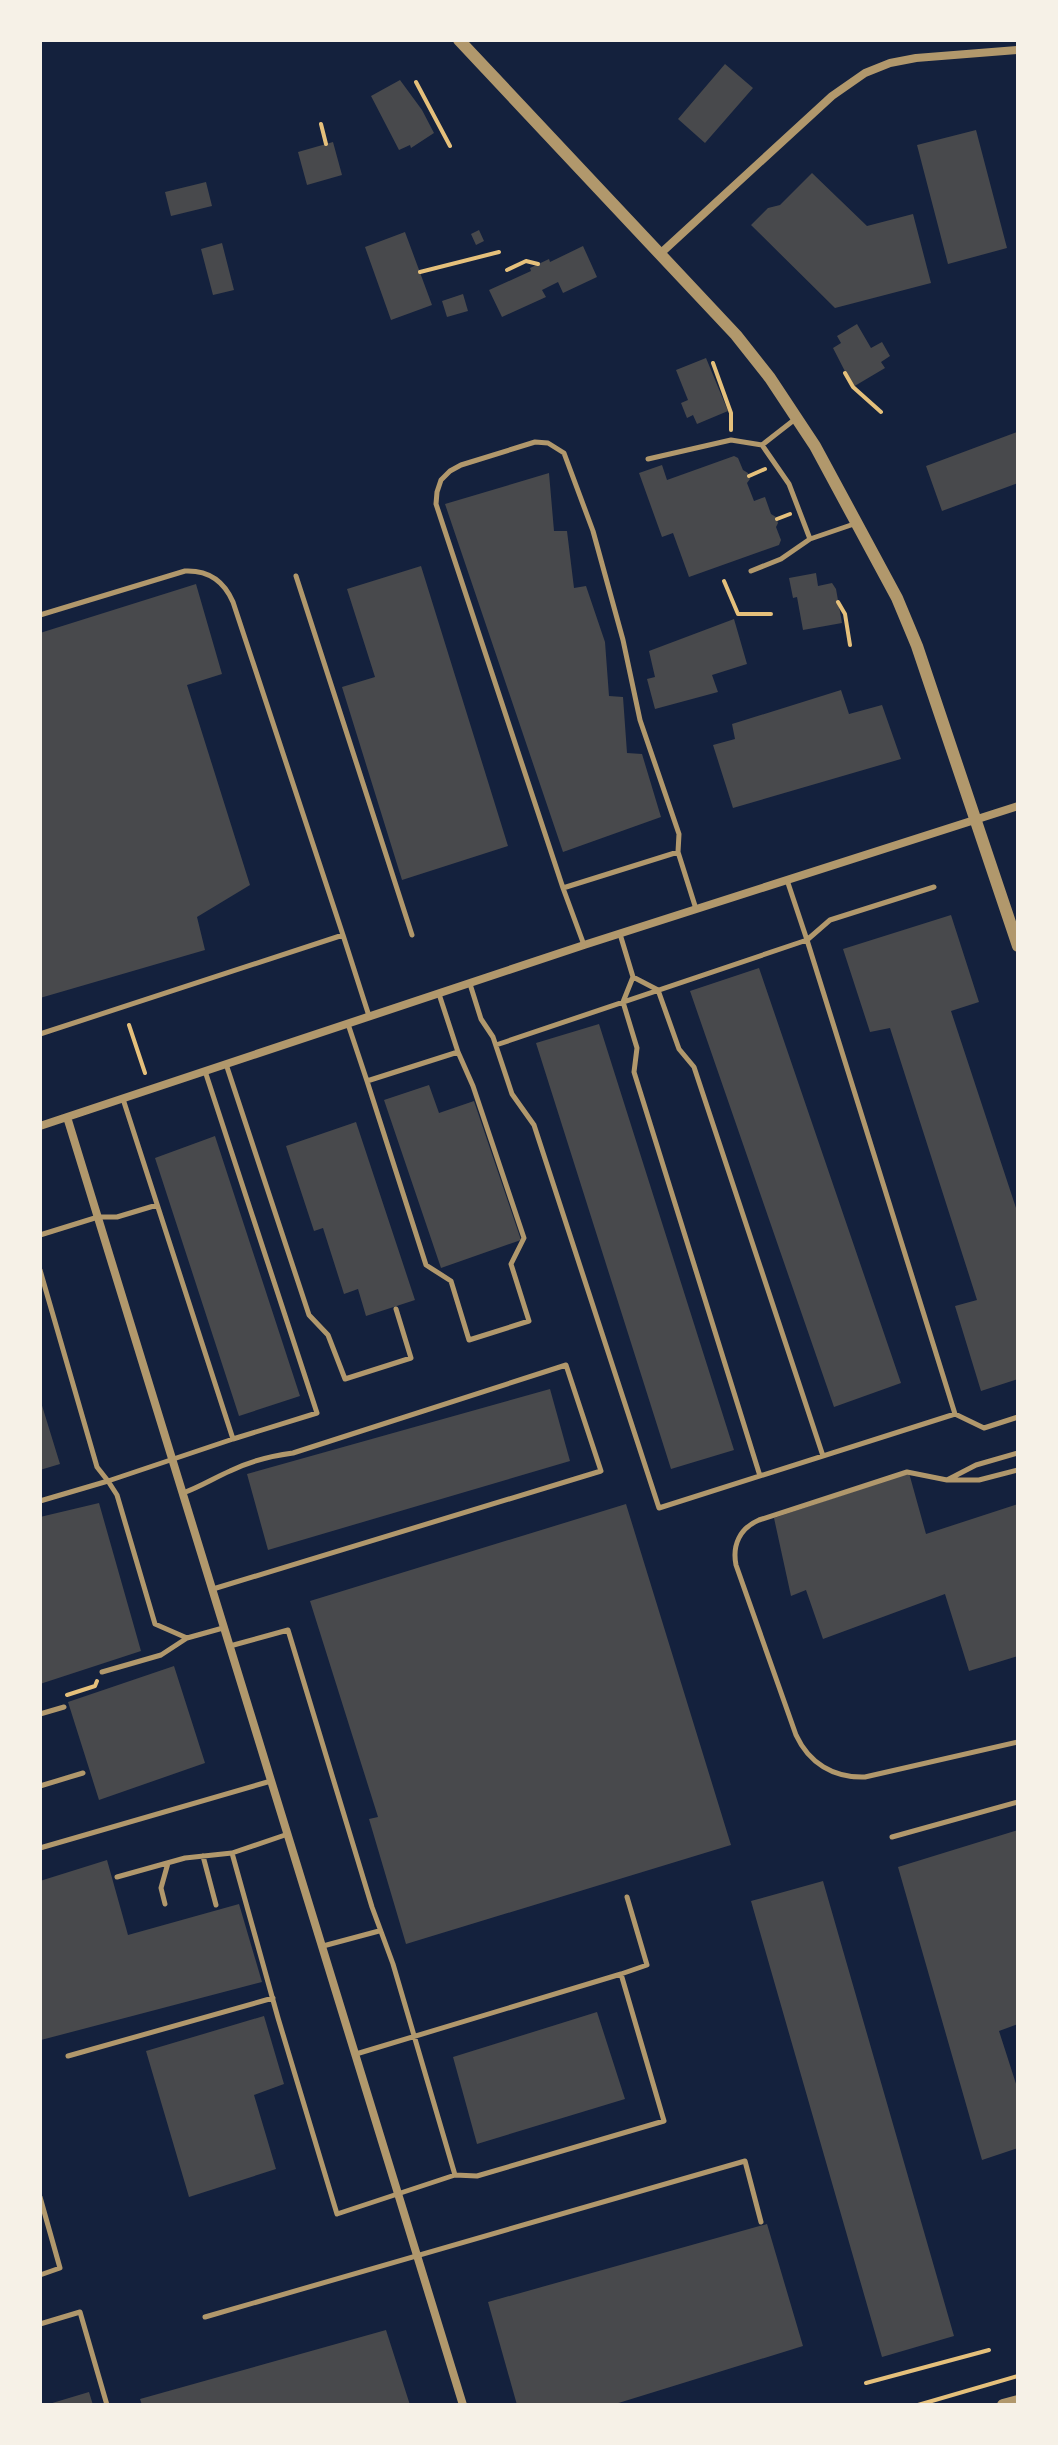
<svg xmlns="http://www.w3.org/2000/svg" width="1058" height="2445" viewBox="0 0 1058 2445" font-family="Manrope,sans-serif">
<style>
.building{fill:#48494c}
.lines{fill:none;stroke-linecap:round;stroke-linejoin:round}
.path{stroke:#e5c07b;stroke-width:4}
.service{stroke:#b1986c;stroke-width:5}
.minor{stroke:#b1986c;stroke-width:8}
.tertiary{stroke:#b1986c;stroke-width:12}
</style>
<rect width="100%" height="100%" fill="#14213d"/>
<path class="building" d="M725,64L753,88L705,143L678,119Z
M400,80L422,110L434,133L411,148L410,145L399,150L371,96Z
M976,130L1007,248L948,264L917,145Z
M333,142L342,175L307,185L298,152Z
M812,173L867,226L913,214L931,283L835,308L751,225L768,208L780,205Z
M206,182L212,206L171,216L165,192Z
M479,230L484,241L476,245L471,234Z
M405,232L432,305L391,320L365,247Z
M222,243L234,290L213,295L201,249Z
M583,246L597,277L563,293L558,282L542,290L546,297L502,317L489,290L531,271L530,268L549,259L550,262Z
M463,294L468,311L447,317L442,301Z
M857,324L871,348L882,342L890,356L881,362L885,368L853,387L833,348L841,343L837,336Z
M706,358L728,411L697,424L693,415L687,418L681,403L688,400L676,370Z
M1017,432L1018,483L942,511L926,466Z
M734,456L738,458L743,470L748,473L750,479L747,483L754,501L765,497L771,514L776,517L778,523L776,527L781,540L779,545L689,577L673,533L662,537L639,473L662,465L667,480Z
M549,473L554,531H567L574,588L586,586L605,642L609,696L623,697L627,753L642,754L661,817L563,852L445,504Z
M421,566L508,846L402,880L342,687L375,677L347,589Z
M816,573L818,586L832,583L836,589L842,623L803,630L797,597L793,598L789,578Z
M196,584L222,674L187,685L250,885L197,917L205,950L40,998V633Z
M734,619L747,664L712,675L718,692L655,709L647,679L655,677L649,651Z
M841,690L849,714L882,705L901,759L733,808L713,745L735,739L732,724Z
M951,915L979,1002L951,1011L1018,1214V1379L981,1391L955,1306L977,1300L890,1028L870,1032L843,949Z
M759,968L901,1383L834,1407L690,991Z
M599,1024L734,1450L671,1469L536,1043Z
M429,1085L439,1113L474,1101L521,1240L441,1268L384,1100Z
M356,1122L415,1300L366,1316L358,1289L344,1294L323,1228L314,1231L286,1146Z
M215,1136L300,1396L239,1416L155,1158Z
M550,1389L570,1461L268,1550L247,1474Z
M40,1399L60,1464L40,1470Z
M909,1473L926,1534L1018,1504V1656L969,1671L945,1594L823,1639L806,1590L791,1596L774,1518Z
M99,1503L141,1651L40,1684V1517Z
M626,1504L731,1845L406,1944L369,1819L378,1817L310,1601Z
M174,1666L205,1763L99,1800L68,1702Z
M1018,1830V2024L999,2031L1018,2090V2148L982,2160L898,1867Z
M107,1860L128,1935L239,1904L262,1982L41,2040L40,1881Z
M823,1881L954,2336L882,2357L751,1901Z
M597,2012L625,2099L477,2144L453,2057Z
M264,2016L284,2084L254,2095L276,2169L189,2197L146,2051Z
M767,2224L803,2346L612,2405H517L488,2302Z
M386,2330L410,2405H142L140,2399Z
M89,2392L93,2405H49V2404Z"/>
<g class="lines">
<path class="path" d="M416,82L450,146
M321,124L326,144
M507,270L526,261L538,264
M420,272L499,252
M713,363L731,413V430
M845,373L853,387L881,412
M749,476L765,469
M777,519L790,514
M724,581L738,614H771
M838,602L845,614L850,645
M129,1025L145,1073
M67,1695L95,1686L97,1681
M866,2383L989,2350
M918,2405L1018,2376"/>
<path class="service" d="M794,420L762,445L789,484L810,539L854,524
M648,459L731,440L762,445
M751,571L781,559L810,539
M296,576L412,935
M40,615L185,571C208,570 224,581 233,602L343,935
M934,887L830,920L807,940L955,1414
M563,888L436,504L437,492L441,480L450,471L461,465L535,442L548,443L564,453L593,531L623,640L640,720L679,834L678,852
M620,934L633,977
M584,945L563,888L678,852L696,909
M470,984L481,1019L493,1037L512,1094L534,1125L659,1508L955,1414L984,1428L1018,1417
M348,1024L367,1081L458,1052L439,994
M40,1034L343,935L369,1016
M496,1045L807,940L787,880
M226,1064L309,1315L328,1335L345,1379L411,1358L396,1309
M205,1071L317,1413L233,1439
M367,1081L426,1265L451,1281L469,1340L529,1321L511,1264L524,1238L473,1086L458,1052
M40,1235L98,1217H117L157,1205
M40,1270L97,1467L108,1481L233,1439L123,1099
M1018,1453L976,1465L947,1480H979L1018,1470
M760,1476L634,1072L637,1048L623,1002L633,977L658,990L679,1049L694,1067L823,1456
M947,1480L907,1472L759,1520C740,1528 732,1545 736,1565L796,1735C809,1763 833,1778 865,1777L1018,1742
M183,1493C200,1487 214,1478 230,1471C250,1461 271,1456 293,1453L566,1365L601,1471L213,1589
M40,1501L108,1481L117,1495L155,1624L187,1638L223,1628
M230,1646L288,1630L372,1907L393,1964L455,2175L477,2176L664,2121L621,1974L356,2054
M102,1672L161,1655L187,1638
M40,1714L64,1707
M40,1786L83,1773
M288,1834L232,1853L278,2018L337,2214L455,2175
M892,1837L1018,1802
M40,1848L271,1781
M203,1856L216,1905
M117,1877L185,1858L232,1853
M165,1904L161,1888L168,1863
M323,1946L379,1931
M621,1974L647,1965L627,1897
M68,2056L273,1998
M40,2197L60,2268L40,2275
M205,2317L745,2161L761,2222
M40,2324L80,2312L107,2405"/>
<path class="minor" d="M661,253L832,96L865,73L890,63L916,58L1017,50
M67,1117L463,2405
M40,1126L584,945L1018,806"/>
<path class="tertiary" d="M459,40L736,335L770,378L815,446L897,598L917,646L1018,946
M1003,2405L1018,2401"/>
</g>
<rect width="1058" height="2445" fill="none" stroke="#f6f1e7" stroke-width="84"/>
</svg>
